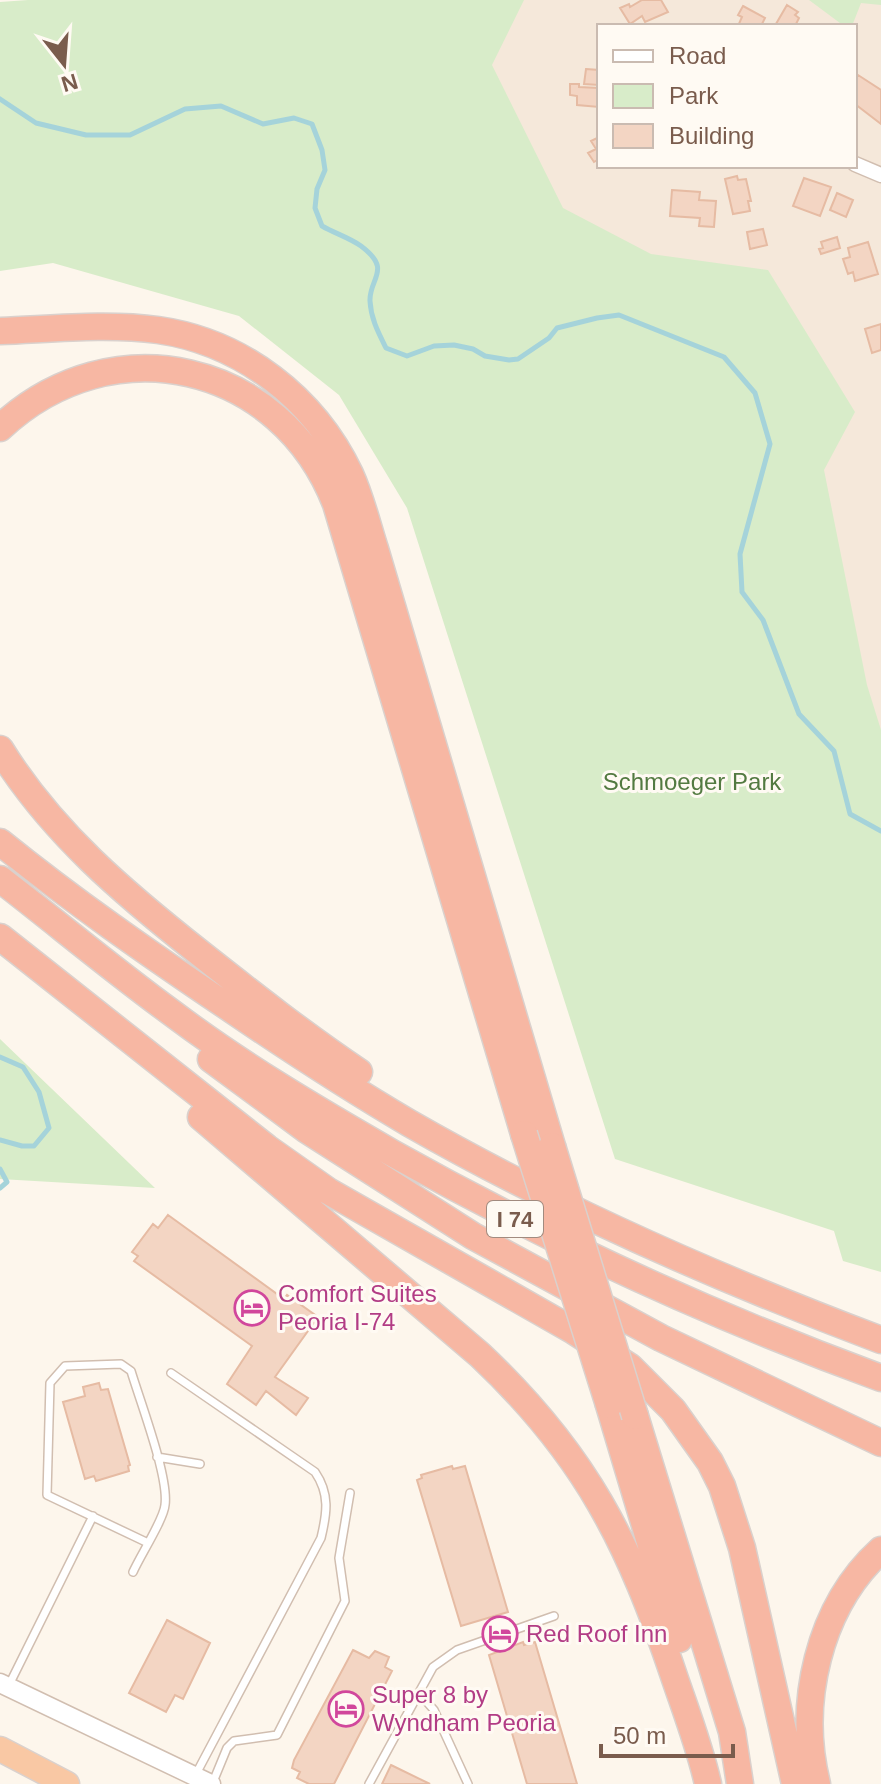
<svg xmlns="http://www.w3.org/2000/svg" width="881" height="1784" viewBox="0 0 881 1784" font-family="Arial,sans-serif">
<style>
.residential{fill:#f5e8da;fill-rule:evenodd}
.green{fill:#d8ecc9}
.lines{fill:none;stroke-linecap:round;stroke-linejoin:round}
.stream{stroke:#a5d3da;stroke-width:5}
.building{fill:#f3d5c3;stroke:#e6bba3;stroke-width:2}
.service-casing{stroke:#d1beb0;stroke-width:10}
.minor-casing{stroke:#d1beb0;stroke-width:17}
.tertiary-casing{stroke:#d1beb0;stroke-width:21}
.trunk-casing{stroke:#dad1cd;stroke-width:27}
.motorway-casing{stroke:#dad1cd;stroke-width:29}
.service{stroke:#fff;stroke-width:7}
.minor{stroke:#fff;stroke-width:14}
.tertiary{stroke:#fff;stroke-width:18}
.trunk{stroke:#f9c8a4;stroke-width:24}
.motorway{stroke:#f7b7a3;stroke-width:26}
.motorway-bridge-casing{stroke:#dad1cd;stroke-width:29;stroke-linecap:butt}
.motorway-bridge{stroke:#f7b7a3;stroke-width:26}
.labels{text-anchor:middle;stroke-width:6;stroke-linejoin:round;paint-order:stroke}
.shield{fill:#fffaf3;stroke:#a28b7f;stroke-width:2}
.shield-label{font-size:22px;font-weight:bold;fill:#7a5c4d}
.park-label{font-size:24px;fill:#537a41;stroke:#fffaf3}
.hotel-label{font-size:24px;fill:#b23c85;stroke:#fffaf3;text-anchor:start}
</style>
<rect width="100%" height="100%" fill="#fdf6ec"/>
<path class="residential" d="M468,0H881V741L536,226ZM599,26H855V166H599Z"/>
<path class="green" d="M28,0H524L492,65L563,208L651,254L768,270L855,412L824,470L867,685L881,730V1272L843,1261L834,1231L615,1159L407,508L339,395L239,316L53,263L0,271V2Z
M809,0H881V5L861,3L852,26H844Z
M0,1039L155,1188L0,1179Z"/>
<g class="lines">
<path class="stream" d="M0,99L36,123L86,135H130L185,109L221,106L263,124L294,118L312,124L322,150L325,170L317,189L315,208L322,226C334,233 350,238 361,246C393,270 369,278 370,301C371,319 378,332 386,348L407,356L434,346L454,345L473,349L485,356L509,360L518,359L549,338L557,328L597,318L619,315L724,357L755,393L770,444L740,554L742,592L763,620L799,714L834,751L850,814L881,831
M0,1057L23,1067L39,1092L49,1128L34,1146H22L0,1140
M0,1169L7,1182L0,1188"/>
</g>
<path class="building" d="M642,0H661L668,12L645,22L642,16L630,24L620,8L629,4L630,7Z
M787,5L798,12L795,15L799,18L796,24L800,26L776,24Z
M743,6L765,18L761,26H738L742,17L738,15Z
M586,69L599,70V85L584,84Z
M858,75L881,90V124L855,104V79Z
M570,84H579V87L599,88V107L577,105V96L570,95Z
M599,137V159L594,162L588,153L596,149L591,141Z
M737,176L738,180L746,179L751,201H748L750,211L733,214L725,179Z
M804,178L831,187L820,216L793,206Z
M672,190L700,192L699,200L716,201L714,227L699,226L700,218L670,216Z
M837,193L853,200L846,217L830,210Z
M763,229L767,245L750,249L747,232Z
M837,237L840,248L821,254L819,249L823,248L821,242Z
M868,242L878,274L855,281L853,272L848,274L843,259L850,257L848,248Z
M881,324V350L872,353L865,329Z
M168,1215L284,1299L287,1295L318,1317L275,1377L308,1398L296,1415L266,1391L256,1405L227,1384L252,1346L134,1261L138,1256L132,1252L153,1224L158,1228Z
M99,1383L101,1390L108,1389L130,1465L128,1466L129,1471L96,1481L94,1476L85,1479L63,1402L85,1396L83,1387Z
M452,1466L453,1469L465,1466L508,1612L461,1626L417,1480L422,1478L421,1475Z
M167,1620L210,1643L183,1699L175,1695L166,1712L129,1693Z
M523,1642L524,1645L535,1642L577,1784H527L489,1655Z
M353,1650L369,1658L375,1651L389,1657L385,1667L392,1671L334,1784H309L297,1778L300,1772L292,1768L294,1760Z
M391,1765L430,1784H382Z"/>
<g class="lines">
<defs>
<path id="service" d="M171,1373L315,1472C330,1494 327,1513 321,1538L196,1774
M157,1457L200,1464
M133,1572C140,1556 164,1519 165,1505C169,1477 140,1401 131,1371L121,1364L65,1366L50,1383L47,1495L146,1542
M9,1685L93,1516
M419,1693L434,1710L468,1784
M213,1782L227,1748L234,1741L277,1735L345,1601L339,1558L350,1493
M369,1784L433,1667L457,1650L554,1616"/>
<path id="minor" d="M855,164L881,175"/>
<path id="tertiary" d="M0,1683L211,1784"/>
<path id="trunk" d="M0,1749L67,1784"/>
<path id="motorway" d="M0,331C52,329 107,323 158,330C242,342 314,398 350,474C361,498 367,524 375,549L552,1146
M0,428C112,323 281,362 336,504L524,1134
M0,749C52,833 125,894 201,954C253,995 304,1035 359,1072
M0,842C73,901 148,953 225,1005C285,1046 346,1086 409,1123C559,1209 719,1279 881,1340
M0,879C57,923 113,970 172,1013C241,1065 317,1110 392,1153C549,1241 712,1316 881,1378
M0,937L267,1148L328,1191L574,1331L630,1367L673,1410L710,1462L722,1486L742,1548L795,1784
M211,1059L307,1130L473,1236L661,1338L881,1443
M201,1117L480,1355C586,1455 629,1542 675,1679C687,1714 700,1748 708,1784
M609,1405L679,1639
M635,1416L732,1732L740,1784
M817,1784C797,1704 818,1607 881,1550"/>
</defs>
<use href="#service" class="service-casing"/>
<use href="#minor" class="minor-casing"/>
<use href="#tertiary" class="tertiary-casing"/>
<use href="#trunk" class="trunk-casing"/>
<use href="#motorway" class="motorway-casing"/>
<use href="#service" class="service"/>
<use href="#minor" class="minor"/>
<use href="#tertiary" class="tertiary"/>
<use href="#trunk" class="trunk"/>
<use href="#motorway" class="motorway"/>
<defs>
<path id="motorway-bridge" d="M524,1134L609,1405
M552,1146L635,1416"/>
</defs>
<use href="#motorway-bridge" class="motorway-bridge-casing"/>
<use href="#motorway-bridge" class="motorway-bridge"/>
</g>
<defs>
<symbol id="hotel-ring" viewBox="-11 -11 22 22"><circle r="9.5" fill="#fffaf3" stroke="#d1479c" stroke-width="1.5"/><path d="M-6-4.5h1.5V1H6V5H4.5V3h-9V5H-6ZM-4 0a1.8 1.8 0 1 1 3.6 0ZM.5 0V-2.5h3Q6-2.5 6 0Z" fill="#d1479c"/></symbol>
</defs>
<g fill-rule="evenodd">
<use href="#hotel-ring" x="232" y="1288" width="40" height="40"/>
<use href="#hotel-ring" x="480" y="1614" width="40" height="40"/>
<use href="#hotel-ring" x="326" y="1689" width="40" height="40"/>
</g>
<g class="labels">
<rect class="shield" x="487" y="1201" width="56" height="36" rx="6"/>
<g class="shield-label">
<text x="515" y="1227">I 74</text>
</g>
<g class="park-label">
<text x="692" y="790">Schmoeger Park</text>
</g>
<g class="hotel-label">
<text x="278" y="1302">Comfort Suites<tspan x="278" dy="28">Peoria I-74</tspan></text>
<text x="526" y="1642">Red Roof Inn</text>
<text x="372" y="1703">Super 8 by<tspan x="372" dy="28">Wyndham Peoria</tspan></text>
</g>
</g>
<rect x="597" y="24" width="260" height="144" fill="#fffaf3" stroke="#cabbb1" stroke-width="2"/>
<rect x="613" y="50" width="40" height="12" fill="#ffffff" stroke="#cabbb1" stroke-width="2"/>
<text x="669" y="64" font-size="24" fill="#7a5c4d">Road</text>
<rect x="613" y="84" width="40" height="24" fill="#d8ecc9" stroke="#cabbb1" stroke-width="2"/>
<text x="669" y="104" font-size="24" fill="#7a5c4d">Park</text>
<rect x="613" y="124" width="40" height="24" fill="#f3d5c3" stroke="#cabbb1" stroke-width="2"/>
<text x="669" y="144" font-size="24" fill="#7a5c4d">Building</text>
<g transform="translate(64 64) rotate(163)" stroke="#fffaf3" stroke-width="6" paint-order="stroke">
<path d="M0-6L14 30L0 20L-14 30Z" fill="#7a5c4d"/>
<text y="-12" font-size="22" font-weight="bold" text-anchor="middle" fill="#7a5c4d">N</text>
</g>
<path d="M601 1744v12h132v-12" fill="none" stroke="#7a5c4d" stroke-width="4"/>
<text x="613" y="1744" font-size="24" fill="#7a5c4d" stroke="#fffaf3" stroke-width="6" paint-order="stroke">50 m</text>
</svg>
